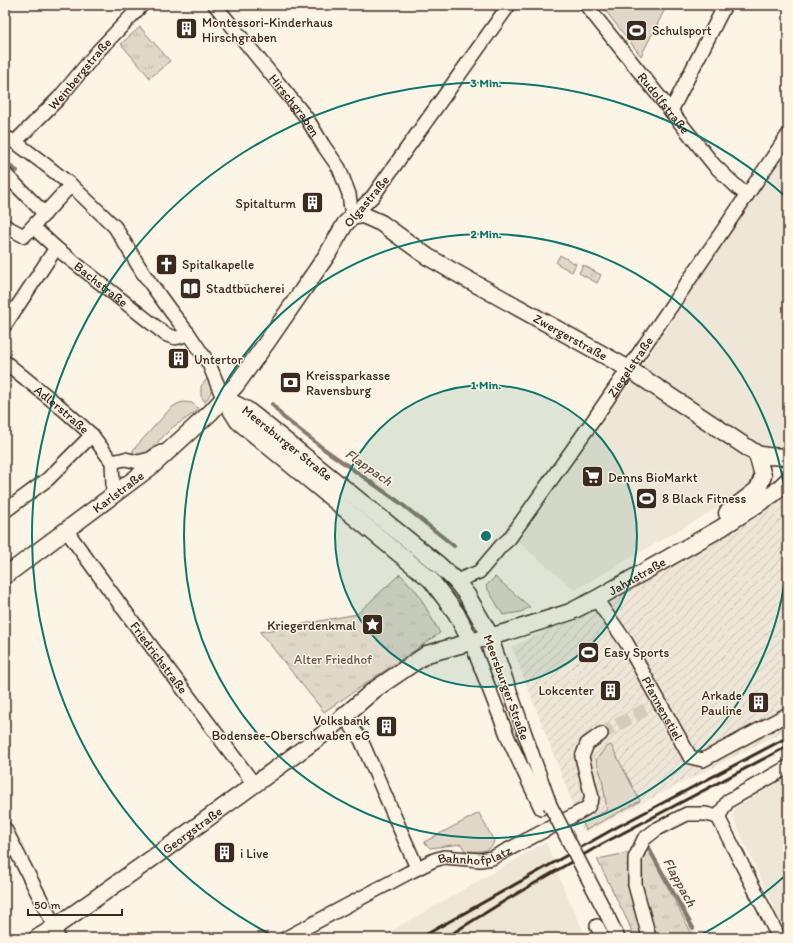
<svg xmlns="http://www.w3.org/2000/svg" width="793" height="943" viewBox="0 0 793 943" font-family="Itim,sans-serif">
<style>
.built{fill:#eee6d6}
.industrial{fill:url(#industrial-furrows)}
.grass{fill:#e0d8c8;stroke:#8e8173}
.park{fill:url(#park-tufts);stroke:#8e8173}
.lines{fill:none;stroke-linecap:round;stroke-linejoin:round}
.stream{stroke:#85796b;stroke-width:4}
.minor-tunnel{stroke:#d5ccbd;stroke-width:13;stroke-dasharray:13 6;stroke-linecap:butt}
.minor-casing{stroke:#3b2a1e;stroke-width:16}
.major-casing{stroke:#3b2a1e;stroke-width:19}
.minor{stroke:#fcf5e5;stroke-width:13}
.major{stroke:#fcf5e5;stroke-width:16}
.rail{stroke:#3b2a1e;stroke-width:3}
.minor-bridge-casing{stroke:#3b2a1e;stroke-width:16;stroke-linecap:butt}
.minor-bridge{stroke:#fcf5e5;stroke-width:13}
.ring{fill:none;stroke:#0f766e;stroke-width:2}
.labels{text-anchor:middle;stroke-width:3;stroke-linejoin:round;paint-order:stroke}
.poi-label{font-size:13px;fill:#3b2a1e;stroke:#fcf5e5;text-anchor:start}
.street-label{font-size:13px;fill:#3b2a1e;stroke:#fcf5e5}
.park-label{font-size:13px;fill:#645648;stroke:#fcf5e5}
.water-label{font-size:14px;font-style:italic;fill:#605144;stroke:#fcf5e5}
.centre{fill:#0f766e;stroke:#fcf5e5;stroke-width:2}
.ring-label{font-size:12px;text-anchor:middle;font-weight:bold;fill:#0f766e;stroke:#fcf5e5;stroke-width:3;stroke-linejoin:round;paint-order:stroke}
</style>
<defs>
<pattern id="industrial-furrows" width="10" height="10" patternUnits="userSpaceOnUse"><rect width="10" height="10" fill="#eee6d6"/><path d="M-1 1l2-2M0 10L10 0M9 11l2-2" fill="none" stroke="#cdc5b7"/></pattern>
<pattern id="park-tufts" width="24" height="20" patternUnits="userSpaceOnUse"><rect width="24" height="20" fill="#e0d8c8"/><path d="M3 7l-1-3M5 7V3M7 7l1-3M15 17l-1-3M17 17v-4M19 17l1-3" fill="none" stroke="#c1baab"/></pattern>
</defs>
<rect width="100%" height="100%" fill="#fcf5e5"/>
<filter id="ink" filterUnits="userSpaceOnUse"><feTurbulence type="fractalNoise" baseFrequency=".025" numOctaves="2"/><feDisplacementMap in="SourceGraphic" scale="8" xChannelSelector="R" yChannelSelector="G"/><feConvolveMatrix kernelMatrix="1 2 1 2 8 2 1 2 1" color-interpolation-filters="sRGB"/></filter>
<g filter="url(#ink)">
<path class="built" d="M788,145V451L721,506L575,590L518,542L643,365Z
M788,777V932L786,934L733,817L735,808Z
M546,842L564,889L586,938H379Z"/>
<path class="industrial" d="M788,488V729L584,833L512,647L603,601Z"/>
<path class="grass" d="M601,5H667L641,56Z
M560,255L576,264L572,272L556,263Z
M211,374C213,386 213,392 205,402L201,396V386Z
M183,402L192,403L199,409C192,416 181,421 173,427C162,437 152,449 140,458L133,455V450L170,409L177,404Z
M495,577L530,607L521,612L503,615L486,586Z
M611,745L640,801L586,830L583,823L607,810L602,778L596,760L606,747Z
M479,813L494,841C491,854 475,851 465,851L461,844L430,848L424,842Z"/>
<path class="park" d="M140,27L170,61L150,78L121,44Z
M583,265L601,275L597,283L579,273Z
M400,574L417,592L440,633L324,712L260,632L357,614Z
M648,849L694,938H634L629,924L597,859Z"/>
<g class="lines">
<path class="stream" d="M5,163L17,171
M272,404L283,417L324,449L399,502L454,546
M648,847L693,928"/>
<path class="minor-tunnel" d="M601,734L650,707"/>
<defs>
<g id="minor">
<path id="s1" d="M215,5L306,117L323,145L339,168L349,194L352,217"/>
<path id="s2" d="M586,5L714,165L738,188L747,195"/>
<path d="M671,111L725,5"/>
<path d="M5,137L15,142L42,162L71,185L115,227L143,273L172,313L188,333L209,364L223,398"/>
<path id="s3" d="M15,142L59,98L98,51L142,5"/>
<path d="M5,174L45,214"/>
<path d="M352,217L373,196L509,5"/>
<path d="M5,226L24,236L71,185"/>
<path id="s4" d="M33,227L56,248L165,334C176,339 178,339 188,333"/>
<path d="M5,325L56,248"/>
<path id="s5" d="M5,362L64,410L92,435L112,462L113,485L112,496"/>
<path d="M112,462L125,459L138,462L150,459L161,452"/>
<path d="M5,511L48,479L92,435"/>
<path id="s6" d="M66,530L119,603L254,784"/>
<path id="s7" d="M456,581L479,572L501,546L509,539L590,425L788,135"/>
<path id="s8" d="M596,599L626,642L690,757L703,760L788,714"/>
<path d="M491,637L550,805"/>
<path d="M471,642L509,740L541,808"/>
<path d="M344,716L361,740L417,868"/>
<path d="M718,817L779,938"/>
<path d="M718,817L728,801L788,767"/>
<path d="M5,829L55,927L58,938"/>
<path d="M609,919L618,938"/>
<path d="M597,926L603,938"/>
<path id="s9" d="M286,938L408,873L434,860L444,857L480,860L492,858L580,812L588,807L592,798L590,789L582,757L587,744L601,734"/>
<path d="M648,938V933L635,885V858L644,839L657,829L687,814H706L718,817"/>
</g>
<g id="major">
<path id="s10" d="M223,398L247,410L256,417L439,565L456,581L467,595L491,637"/>
<path d="M224,399L238,421L431,580L456,613L471,642"/>
<path d="M727,513L758,489L763,476L757,454"/>
<path id="s11" d="M5,576L152,466L210,413L236,385L267,342L327,255L345,224L352,217L363,215L381,223L428,257L465,278L629,369L757,454L767,456L788,457"/>
<path id="s12" d="M37,938L55,927L164,850L321,736L374,690L427,654L507,632L570,612L596,599L721,528L773,494L788,480"/>
</g>
</defs>
<use href="#minor" class="minor-casing"/>
<use href="#major" class="major-casing"/>
<use href="#minor" class="minor"/>
<use href="#major" class="major"/>
<path class="rail" d="M420,938L617,827L788,737
M445,938L506,900L602,844L788,746"/>
<defs>
<path id="minor-bridge" d="M550,805L609,919"/>
</defs>
<use href="#minor-bridge" class="minor-bridge-casing"/>
<use href="#minor-bridge" class="minor-bridge"/>
</g>
</g>
<circle cx="486" cy="536" r="151" fill="#0f766e" fill-opacity=".12"/>
<g class="ring">
<circle cx="486" cy="536" r="151"/>
<path d="M788 539A302 302 0 1 1 788 533"/>
<path d="M786 875A453 453 0 0 1 695 938M277 938A453 453 0 1 1 786 197"/>
</g>
<defs>
<symbol id="building-square" viewBox="-11 -11 22 22"><rect x="-9" y="-9" width="18" height="18" rx="4" fill="#3b2a1e" stroke="#fcf5e5"/><path d="M-4-6H4V6H1V3H-1V6H-4ZM-2.5-4.3h1.7v1.8h-1.7ZM.8-4.3h1.7v1.8H.8ZM-2.5-1h1.7V.8h-1.7ZM.8-1h1.7V.8H.8Z" fill="#fff"/></symbol>
<symbol id="stadium-square" viewBox="-11 -11 22 22"><rect x="-9" y="-9" width="18" height="18" rx="4" fill="#3b2a1e" stroke="#fcf5e5"/><path d="M0-5a6.5 5 0 1 0 0 10a6.5 5 0 1 0 0-10ZM-3.5-1.8h7v3.6h-7Z" fill="#fff"/></symbol>
<symbol id="church-square" viewBox="-11 -11 22 22"><rect x="-9" y="-9" width="18" height="18" rx="4" fill="#3b2a1e" stroke="#fcf5e5"/><path d="M-1.2-6h2.4v3.5h3.3v2.4h-3.3V6h-2.4V-.1h-3.3v-2.4h3.3Z" fill="#fff"/></symbol>
<symbol id="library-square" viewBox="-11 -11 22 22"><rect x="-9" y="-9" width="18" height="18" rx="4" fill="#3b2a1e" stroke="#fcf5e5"/><path d="M-6-4Q-3-5.5-.7-3.5V5Q-3 3-6 4ZM6-4Q3-5.5 .7-3.5V5Q3 3 6 4Z" fill="#fff"/></symbol>
<symbol id="bank-square" viewBox="-11 -11 22 22"><rect x="-9" y="-9" width="18" height="18" rx="4" fill="#3b2a1e" stroke="#fcf5e5"/><path d="M-6-4H6V4H-6ZM0-2.3a2.3 2.3 0 1 0 0 4.6a2.3 2.3 0 1 0 0-4.6Z" fill="#fff"/></symbol>
<symbol id="supermarket-square" viewBox="-11 -11 22 22"><rect x="-9" y="-9" width="18" height="18" rx="4" fill="#3b2a1e" stroke="#fcf5e5"/><path d="M-6-5.5h2.5l.6 2H6L4.5 2H-2.5L-4.4-4H-6ZM-1.5 3.2a1.3 1.3 0 1 0 .1 0ZM3 3.2a1.3 1.3 0 1 0 .1 0Z" fill="#fff"/></symbol>
<symbol id="sight-square" viewBox="-11 -11 22 22"><rect x="-9" y="-9" width="18" height="18" rx="4" fill="#3b2a1e" stroke="#fcf5e5"/><path d="M0-6L1.8-2.2L6-1.7L2.9 1.2L3.7 5.4L0 3.3L-3.7 5.4L-2.9 1.2L-6-1.7L-1.8-2.2Z" fill="#fff"/></symbol>
</defs>
<g fill-rule="evenodd">
<use href="#building-square" x="174" y="16" width="25" height="25"/>
<use href="#stadium-square" x="624" y="18" width="25" height="25"/>
<use href="#building-square" x="300" y="190" width="25" height="25"/>
<use href="#church-square" x="154" y="252" width="25" height="25"/>
<use href="#library-square" x="178" y="276" width="25" height="25"/>
<use href="#building-square" x="166" y="346" width="25" height="25"/>
<use href="#bank-square" x="278" y="370" width="25" height="25"/>
<use href="#supermarket-square" x="580" y="464" width="25" height="25"/>
<use href="#stadium-square" x="634" y="486" width="25" height="25"/>
<use href="#sight-square" x="360" y="612" width="25" height="25"/>
<use href="#stadium-square" x="576" y="640" width="25" height="25"/>
<use href="#building-square" x="598" y="678" width="25" height="25"/>
<use href="#building-square" x="746" y="690" width="25" height="25"/>
<use href="#building-square" x="374" y="714" width="25" height="25"/>
<use href="#building-square" x="212" y="840" width="25" height="25"/>
</g>
<g class="labels">
<g class="poi-label">
<text x="202" y="27">Montessori-Kinderhaus<tspan x="202" dy="15">Hirschgraben</tspan></text>
<text x="652" y="35">Schulsport</text>
<text x="296" y="208" text-anchor="end">Spitalturm</text>
<text x="182" y="269">Spitalkapelle</text>
<text x="206" y="293">Stadtbücherei</text>
<text x="194" y="364">Untertor</text>
<text x="306" y="380">Kreissparkasse<tspan x="306" dy="15">Ravensburg</tspan></text>
<text x="608" y="482">Denns BioMarkt</text>
<text x="662" y="503">8 Black Fitness</text>
<text x="356" y="630" text-anchor="end">Kriegerdenkmal</text>
<text x="604" y="657">Easy Sports</text>
<text x="594" y="695" text-anchor="end">Lokcenter</text>
<text x="742" y="700" text-anchor="end">Arkade<tspan x="742" dy="15">Pauline</tspan></text>
<text x="370" y="725" text-anchor="end">Volksbank<tspan x="370" dy="15">Bodensee-Oberschwaben eG</tspan></text>
<text x="240" y="858">i Live</text>
</g>
<g class="street-label">
<text dy="5" stroke="none"><textPath href="#s3" startOffset="94">Weinbergstraße</textPath></text>
<text dy="5" stroke="none"><textPath href="#s2" startOffset="125">Rudolfstraße</textPath></text>
<text dy="5" stroke="none"><textPath href="#s1" startOffset="128">Hirschgraben</textPath></text>
<text transform="translate(366 201) rotate(-50)" y="5">Olgastraße</text>
<text dy="5" stroke="none"><textPath href="#s4" startOffset="89">Bachstraße</textPath></text>
<text dy="5" stroke="none"><textPath href="#s11" startOffset="757">Zwergerstraße</textPath></text>
<text dy="5" stroke="none"><textPath href="#s7" startOffset="280">Ziegelstraße</textPath></text>
<text dy="5" stroke="none"><textPath href="#s5" startOffset="74">Adlerstraße</textPath></text>
<text dy="5" stroke="none"><textPath href="#s10" startOffset="79">Meersburger Straße</textPath></text>
<text dy="5" stroke="none"><textPath href="#s11" startOffset="141">Karlstraße</textPath></text>
<text dy="5" stroke="none"><textPath href="#s12" startOffset="708">Jahnstraße</textPath></text>
<text dy="5" stroke="none"><textPath href="#s6" startOffset="158">Friedrichstraße</textPath></text>
<text transform="translate(507 687) rotate(70)" y="5">Meersburger Straße</text>
<text dy="5" stroke="none"><textPath href="#s8" startOffset="128">Pfannenstiel</textPath></text>
<text dy="5" stroke="none"><textPath href="#s12" startOffset="189">Georgstraße</textPath></text>
<text dy="5" stroke="none"><textPath href="#s9" startOffset="209">Bahnhofplatz</textPath></text>
</g>
<g class="park-label">
<text x="333" y="664">Alter Friedhof</text>
</g>
<g class="water-label">
<text transform="translate(369 467) rotate(35)" y="5">Flappach</text>
<text transform="translate(680 882) rotate(61)" y="5">Flappach</text>
</g>
</g>
<circle cx="486" cy="536" r="6" class="centre"/>
<g class="ring-label">
<text x="486" y="87">3 Min.</text>
<text x="486" y="238">2 Min.</text>
<text x="486" y="389">1 Min.</text>
</g>
<rect width="793" height="943" fill="none" stroke="#fcf5e5" stroke-width="20"/>
<rect x="10" y="10" width="773" height="923" fill="none" stroke="#3b2a1e" stroke-width="1.5" filter="url(#ink)"/>
<path d="M28 909v6h94v-6" fill="none" stroke="#3b2a1e" stroke-width="2"/>
<text x="34" y="909" font-size="12" fill="#3b2a1e" stroke="#fcf5e5" stroke-width="3" paint-order="stroke">50 m</text>
</svg>
